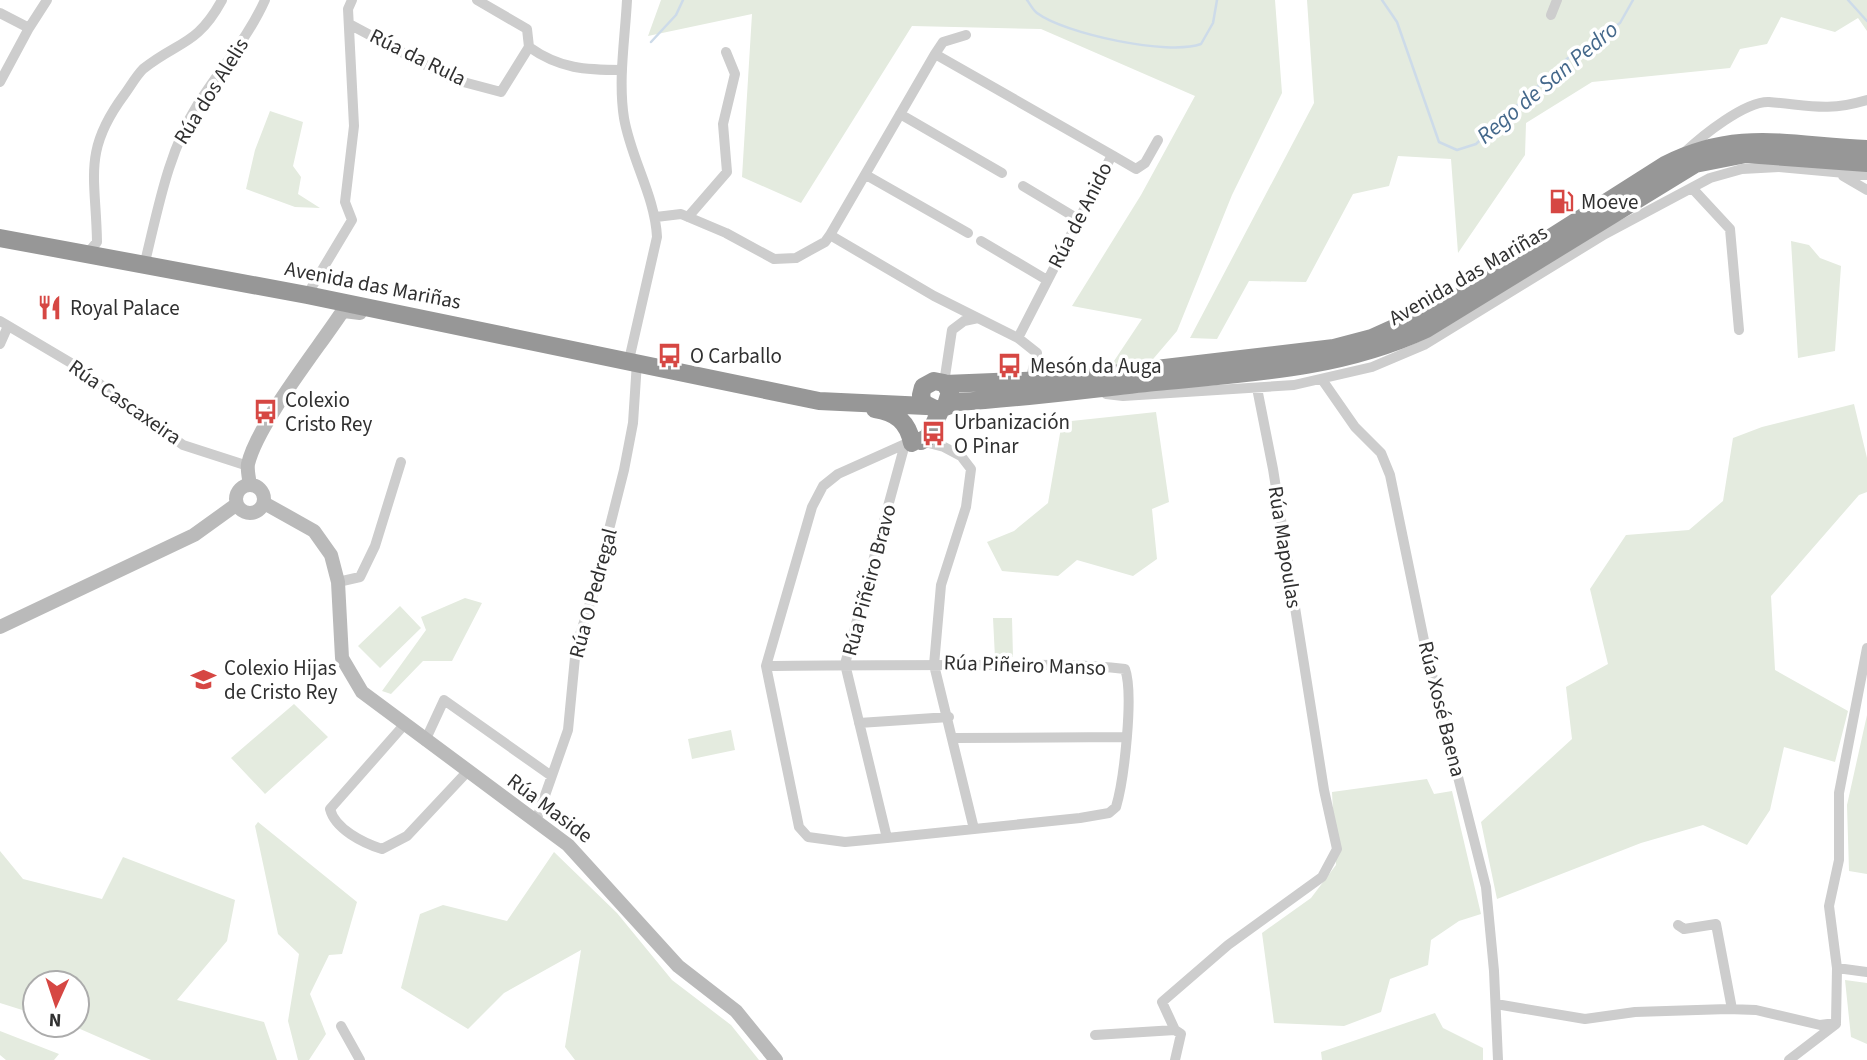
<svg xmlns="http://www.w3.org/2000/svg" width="1867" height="1060" viewBox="0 0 1867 1060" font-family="'Source Sans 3',sans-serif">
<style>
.green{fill:#e4ebdf}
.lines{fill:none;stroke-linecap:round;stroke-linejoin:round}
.stream{stroke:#cddbe9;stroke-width:2.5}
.street{stroke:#cdcdcd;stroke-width:10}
.secondary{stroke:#bababa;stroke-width:14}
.highway{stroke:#979797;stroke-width:18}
.labels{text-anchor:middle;stroke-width:7;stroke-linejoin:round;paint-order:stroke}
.street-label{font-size:21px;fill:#303030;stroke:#fff}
.poi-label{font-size:21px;fill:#303030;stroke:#fff;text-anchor:start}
.water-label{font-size:23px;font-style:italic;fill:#44688b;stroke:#fff}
</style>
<rect width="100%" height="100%" fill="#fff"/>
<path class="green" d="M661,0H1275L1282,93L1232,195L1177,331L1148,365L1110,367L1142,319L1072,306L1141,195L1195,96L1041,29L912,26L801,203L742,177L752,14L648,36Z
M1307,0H1867V31L1858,18L1835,32L1781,17L1767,44L1740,49L1730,68L1592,82L1526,123L1525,155L1458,253L1451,159L1398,156L1389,186L1353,194L1306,282L1249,281L1217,339L1190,338L1314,103Z
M270,111L303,122L293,166L301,177L298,194L320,208L295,207L246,189L255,150Z
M1791,241L1809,245L1820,258L1841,266L1835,351L1798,358Z
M1854,404L1867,458V492L1859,495L1771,596L1775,670L1848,711L1835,762L1784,747L1770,810L1747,845L1703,825L1641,843L1497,899L1481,822L1572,739L1566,687L1608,664L1590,589L1626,535L1689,530L1723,501L1733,438L1762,427Z
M1156,412L1169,502L1152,509L1157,559L1133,576L1077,560L1058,576L1002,571L987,542L1014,531L1048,503L1062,422Z
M465,598L482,603L452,661H423L391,694L382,691L426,630L421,617Z
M400,606L421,628L380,668L358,646Z
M993,618H1012L1013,657L995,658Z
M294,704L328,737L265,794L231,758Z
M1867,715V874L1849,871L1847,805Z
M731,730L735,750L692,759L688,739Z
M1427,779L1434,794L1452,791L1481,914L1459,921L1431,940L1428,965L1390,979L1381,1012L1344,1026L1274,1023L1262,933L1311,898L1336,865L1332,792Z
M258,822L357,902L342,954L329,955L310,994L326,1034L309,1060H298L288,1021L299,954L278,934L255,826Z
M0,851L23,879L102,899L123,857L235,900L227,941L177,1000L264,1022L277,1060H151L71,1025H77V983H35V1014L0,1003Z
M554,852L617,913L672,980L731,1025L759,1060H575L565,1047L581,950L504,993L468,1029L401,988L420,914L443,905L507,921Z
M1845,980L1867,983V1044L1851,1037Z
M1435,1013L1443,1028L1483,1048V1060H1322L1321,1052Z
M0,1031L59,1054L54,1060H6L0,1055Z"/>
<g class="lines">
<path class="stream" d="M1027,0C1030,4 1033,10 1037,13C1065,34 1169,56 1201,44L1213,23L1217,0
M1382,0L1397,22L1439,142L1457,150L1476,144L1568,58L1620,23L1633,0
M1848,0L1867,21
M651,42L676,15L683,0"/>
<path class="street" d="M477,0L527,29L529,47
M627,0C625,39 618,80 624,118C631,159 655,196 657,237L629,360
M0,13L29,28L0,82
M1551,15L1557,0
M351,25L452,79L501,92L529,47
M29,28L47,0
M529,47C560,69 586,70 622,70
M935,54L1112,155L1018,338L934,296L830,235Z
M935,54L943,42L966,35
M900,114L1002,173
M1685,152C1702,136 1745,101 1769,102C1809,105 1826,112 1867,100
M1112,155L1136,169L1145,163L1158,140
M866,175L968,233
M1843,176L1867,190
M1023,186L1078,219
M1692,188L1730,229L1739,330
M656,217L681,214L726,233L774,259L796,258L825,242L830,235
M688,217L727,172L723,124L735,74L726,52
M981,241L1047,280
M87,254L97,242C96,177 82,152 124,95C130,87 136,76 143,69C178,41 197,46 222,0
M144,266C158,210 167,154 198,104C220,69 248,38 265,0
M307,295L352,220L345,202L354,126L348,9L352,0
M0,321L71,363L183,445L248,466
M1018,338L1037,353L1032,373
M0,344L8,326
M1323,381L1355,427L1381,453L1390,475L1427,655L1486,887L1494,971L1498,1060
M944,383L952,330L964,321L978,318
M1106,394L1123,396L1294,385L1372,367L1424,345L1605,234L1710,178L1742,169L1779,167L1867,175
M338,582L360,577L375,546L401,462
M766,666C834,665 902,665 970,665C1022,665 1074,663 1125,669C1134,694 1124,780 1116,807L1109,813L1080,818L887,838L845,842L808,837L799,827L766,666L812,507L823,486L838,474L905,444L921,441L944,447L961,456L971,469L966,507L941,585L934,665L974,829
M859,723L949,717
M404,725L330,809C335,829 363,843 382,849L407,836L467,772
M954,738L1125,737
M425,741L444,700L550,775
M536,821L568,730L576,647L592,597L624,470L633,423L637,362
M887,838L845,664L905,444
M1678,925L1684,929L1716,924L1732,1009
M1837,968L1867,972
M1496,1004L1585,1019L1635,1012L1728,1009L1756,1010L1820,1025L1836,1023
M1836,1023L1837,968L1829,906L1839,860V793L1867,648
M341,1026L360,1060
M1095,1035L1175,1030
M1175,1060L1181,1034L1175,1030L1162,1002L1228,945L1322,877L1337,849L1324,790L1273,469L1257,388
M1789,1060L1836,1024"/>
<path class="secondary" d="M236 499a14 14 0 1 1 28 0a14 14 0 1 1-28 0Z
M250,485C249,478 247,470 248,464C257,425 316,351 340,315L344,311L360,313
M264,503L314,531L331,555L338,582L342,658L362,692L568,845L678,966L736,1011L776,1060
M0,627L194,535L237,504"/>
<path class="highway" d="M0,238L307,295L819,401L926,406
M945,384L1071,379L1334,348L1372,338L1445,305L1665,165C1738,128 1791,146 1867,149
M946,405L950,392L944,383L934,381L923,387L921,395L923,403L937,410L958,402C1024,398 1089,389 1155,382C1248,373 1340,369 1426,329L1695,164L1746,154L1867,163
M875,409C896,412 908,422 912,443
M921,441L928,437L941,409"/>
</g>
<defs>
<symbol id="fuel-bare" viewBox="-9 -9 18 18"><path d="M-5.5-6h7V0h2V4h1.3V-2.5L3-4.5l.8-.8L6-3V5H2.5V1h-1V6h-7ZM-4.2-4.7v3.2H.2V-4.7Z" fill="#d64743" stroke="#fff" stroke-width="2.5" paint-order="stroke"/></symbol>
<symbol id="restaurant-bare" viewBox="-9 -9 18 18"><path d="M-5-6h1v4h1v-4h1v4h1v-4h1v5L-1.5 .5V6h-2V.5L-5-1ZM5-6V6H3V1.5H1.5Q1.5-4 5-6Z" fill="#d64743" stroke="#fff" stroke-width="2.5" paint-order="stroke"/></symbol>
<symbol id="bus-bare" viewBox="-9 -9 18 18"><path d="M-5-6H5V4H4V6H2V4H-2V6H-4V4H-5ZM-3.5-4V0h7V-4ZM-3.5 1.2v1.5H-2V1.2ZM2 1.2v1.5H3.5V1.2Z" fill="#d64743" stroke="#fff" stroke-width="2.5" paint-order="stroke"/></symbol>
<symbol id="school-bare" viewBox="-9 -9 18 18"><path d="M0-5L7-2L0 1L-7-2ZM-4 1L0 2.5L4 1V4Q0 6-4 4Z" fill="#d64743" stroke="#fff" stroke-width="2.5" paint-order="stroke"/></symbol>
</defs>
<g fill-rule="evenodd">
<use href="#fuel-bare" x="1544" y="184" width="35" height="35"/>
<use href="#restaurant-bare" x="32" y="290" width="35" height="35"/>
<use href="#bus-bare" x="652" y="338" width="35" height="35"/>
<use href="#bus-bare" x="992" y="348" width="35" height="35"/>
<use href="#bus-bare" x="248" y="394" width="35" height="35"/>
<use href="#bus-bare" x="916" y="416" width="35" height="35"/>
<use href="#school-bare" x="186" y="662" width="35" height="35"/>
</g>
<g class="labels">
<g class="street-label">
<text transform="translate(418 57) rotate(26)" y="7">Rúa da Rula</text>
<text transform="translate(211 91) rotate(-58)" y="7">Rúa dos Alelis</text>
<text transform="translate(1080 215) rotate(-63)" y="7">Rúa de Anido</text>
<text transform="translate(1468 275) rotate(-30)" y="7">Avenida das Mariñas</text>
<text transform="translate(373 285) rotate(11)" y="7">Avenida das Mariñas</text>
<text transform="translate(125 402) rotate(35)" y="7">Rúa Cascaxeira</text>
<text transform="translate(1285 547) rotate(81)" y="7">Rúa Mapoulas</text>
<text transform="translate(869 580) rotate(-75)" y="7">Rúa Piñeiro Bravo</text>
<text transform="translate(593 593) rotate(-75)" y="7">Rúa O Pedregal</text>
<text transform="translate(1025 665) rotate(2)" y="7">Rúa Piñeiro Manso</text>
<text transform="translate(1442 709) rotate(76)" y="7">Rúa Xosé Baena</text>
<text transform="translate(550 808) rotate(37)" y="7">Rúa Maside</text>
</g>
<g class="poi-label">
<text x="1581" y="209">Moeve</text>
<text x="70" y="315">Royal Palace</text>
<text x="690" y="363">O Carballo</text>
<text x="1030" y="373">Mesón da Auga</text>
<text x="285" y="407">Colexio<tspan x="285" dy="24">Cristo Rey</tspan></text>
<text x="954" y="429">Urbanización<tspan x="954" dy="24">O Pinar</tspan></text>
<text x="224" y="675">Colexio Hijas<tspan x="224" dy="24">de Cristo Rey</tspan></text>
</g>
<g class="water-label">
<text transform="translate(1547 82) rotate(-40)" y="8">Rego de San Pedro</text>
</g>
</g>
<g transform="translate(56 1004) rotate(183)"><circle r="33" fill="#ffffff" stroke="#acacac" stroke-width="2"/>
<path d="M0-5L12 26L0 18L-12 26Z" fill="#d64743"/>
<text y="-10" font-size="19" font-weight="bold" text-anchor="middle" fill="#303030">N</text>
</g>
</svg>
